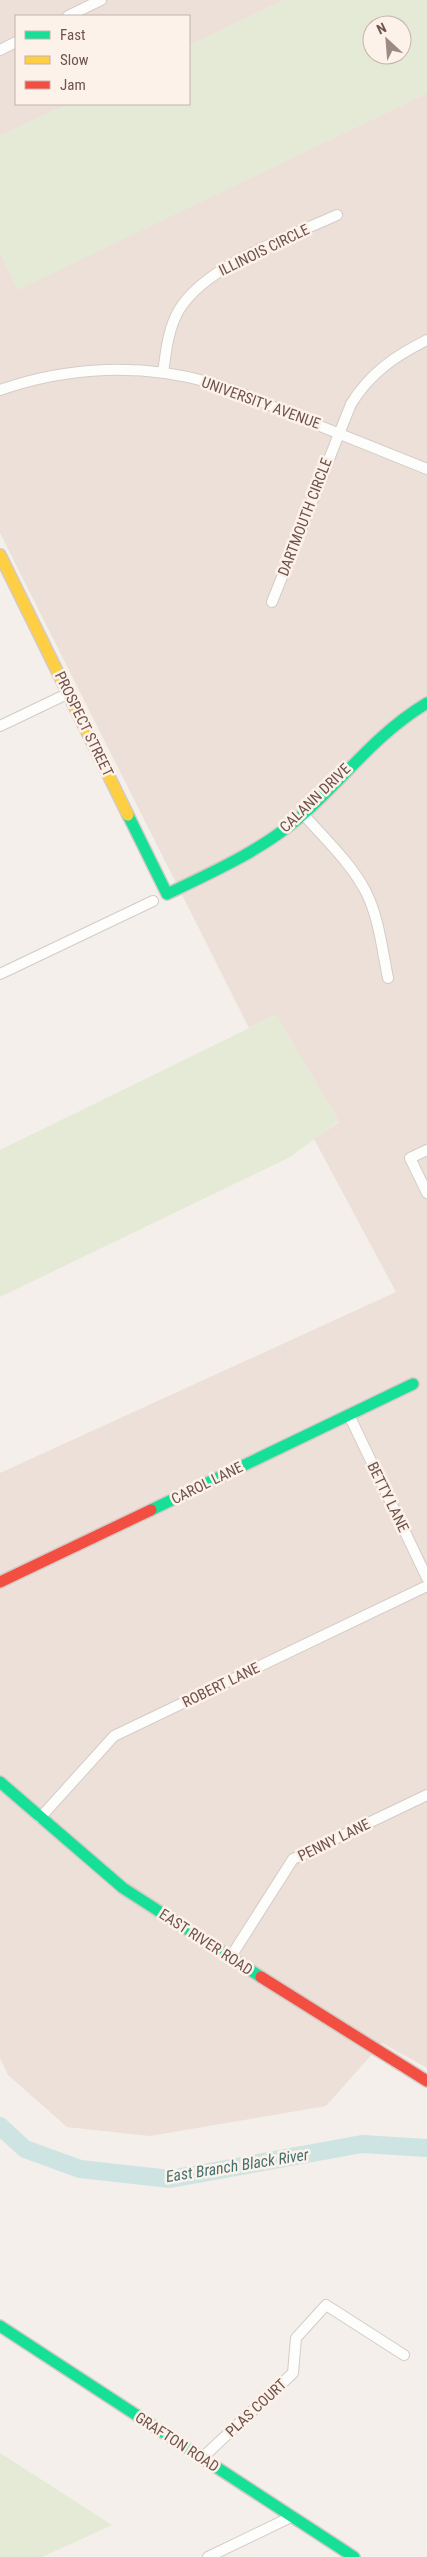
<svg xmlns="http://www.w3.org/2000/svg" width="427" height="2557" viewBox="0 0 427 2557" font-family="'Roboto Condensed',sans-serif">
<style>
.residential{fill:#ede0d8}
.green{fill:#e5ead6;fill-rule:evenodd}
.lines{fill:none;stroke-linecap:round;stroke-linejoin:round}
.river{stroke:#cde4e2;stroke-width:18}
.street-casing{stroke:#d3ccc8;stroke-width:12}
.fast-casing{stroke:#d3cac6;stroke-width:14}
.slow-casing{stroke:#d3cac6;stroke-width:14}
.jam-casing{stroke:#d3cac6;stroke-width:14}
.street{stroke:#fdfdfc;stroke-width:10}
.fast{stroke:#16e098;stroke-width:11}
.slow{stroke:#ffcf43;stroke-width:11}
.jam{stroke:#f24e42;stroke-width:11}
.labels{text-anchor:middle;stroke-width:5;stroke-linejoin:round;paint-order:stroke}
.street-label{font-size:15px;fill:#6f534d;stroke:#fdf2ea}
.water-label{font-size:16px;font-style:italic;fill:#437272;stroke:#fdf2ea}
</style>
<rect width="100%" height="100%" fill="#f4efea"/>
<path class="residential" d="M0,0H284L189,46V16H16V104H68L0,136Z
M427,93V2068L382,2043L326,2106L150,2136L67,2127L8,2075L0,2058V1473L396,1292L314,1139L339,1122L276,1015L249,1028L0,533V252L18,289Z"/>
<path class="green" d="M284,0H427V93L18,290L0,252V136L68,104H189V46ZM372,25H402V55H372Z
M276,1015L339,1121L290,1157L0,1297V1150Z
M0,2453L112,2525L42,2557H0Z"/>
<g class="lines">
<path class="river" d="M0,2126L25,2149L80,2169L170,2179L362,2144L427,2148"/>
<defs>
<path id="street" d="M68,16L101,0
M0,50L16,42
M163,373C166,351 168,329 179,310C206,265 289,237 337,215
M0,390C69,366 142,363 212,383C242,392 271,406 300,418C343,435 385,452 427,469
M272,602L351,404C370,373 395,356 427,340
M0,726L69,693
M303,814C325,839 351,863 366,892C379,918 382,949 388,978
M0,974L153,901
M427,1150L410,1158L427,1193
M349,1415L427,1578
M40,1818L114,1736L427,1586
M230,1958L293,1859L427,1795
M202,2458L293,2373L296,2338L326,2305L404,2355
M208,2557L291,2517"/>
<path id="fast" d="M128,815L167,894C213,872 260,851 299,818C345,778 374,735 427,703
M151,1510L413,1384
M0,1782L123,1888L261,1977
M0,2326L354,2557"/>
<path id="slow" d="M0,555L128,815"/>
<path id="jam" d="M0,1582L151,1510
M261,1977L427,2081"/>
</defs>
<use href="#street" class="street-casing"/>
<use href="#fast" class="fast-casing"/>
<use href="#slow" class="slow-casing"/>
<use href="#jam" class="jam-casing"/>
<use href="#street" class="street"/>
<use href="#fast" class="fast"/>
<use href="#slow" class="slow"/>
<use href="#jam" class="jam"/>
</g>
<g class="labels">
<g class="street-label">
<text transform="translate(264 250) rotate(-26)" y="5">ILLINOIS CIRCLE</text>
<text transform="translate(261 403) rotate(20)" y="5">UNIVERSITY AVENUE</text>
<text transform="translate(305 517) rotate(-69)" y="5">DARTMOUTH CIRCLE</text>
<text transform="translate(84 724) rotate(64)" y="5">PROSPECT STREET</text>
<text transform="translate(315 798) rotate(-44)" y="5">CALANN DRIVE</text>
<text transform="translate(207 1483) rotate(-26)" y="5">CAROL LANE</text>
<text transform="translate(388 1497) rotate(64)" y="5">BETTY LANE</text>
<text transform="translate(221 1685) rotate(-26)" y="5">ROBERT LANE</text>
<text transform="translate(334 1840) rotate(-26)" y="5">PENNY LANE</text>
<text transform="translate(206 1942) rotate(33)" y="5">EAST RIVER ROAD</text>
<text transform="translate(256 2408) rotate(-43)" y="5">PLAS COURT</text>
<text transform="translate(177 2442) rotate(33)" y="5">GRAFTON ROAD</text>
</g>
<g class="water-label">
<text transform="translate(237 2165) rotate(-9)" y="6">East Branch Black River</text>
</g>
</g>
<rect x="15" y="15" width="175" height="90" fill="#fdf2ea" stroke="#c4b2ab"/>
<rect x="25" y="31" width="25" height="8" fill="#16e098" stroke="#c4b2ab"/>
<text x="60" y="40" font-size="15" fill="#6f534d">Fast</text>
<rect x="25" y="56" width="25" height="8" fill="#ffcf43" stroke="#c4b2ab"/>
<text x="60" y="65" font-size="15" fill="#6f534d">Slow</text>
<rect x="25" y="81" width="25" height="8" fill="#f24e42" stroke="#c4b2ab"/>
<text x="60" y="90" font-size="15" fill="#6f534d">Jam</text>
<g transform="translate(387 40) rotate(334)"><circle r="24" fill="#fdf2ea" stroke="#c4b2ab"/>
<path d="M0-4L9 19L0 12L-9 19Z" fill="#9e8a84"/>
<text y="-8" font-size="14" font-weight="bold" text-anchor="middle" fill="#6f534d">N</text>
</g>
</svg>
